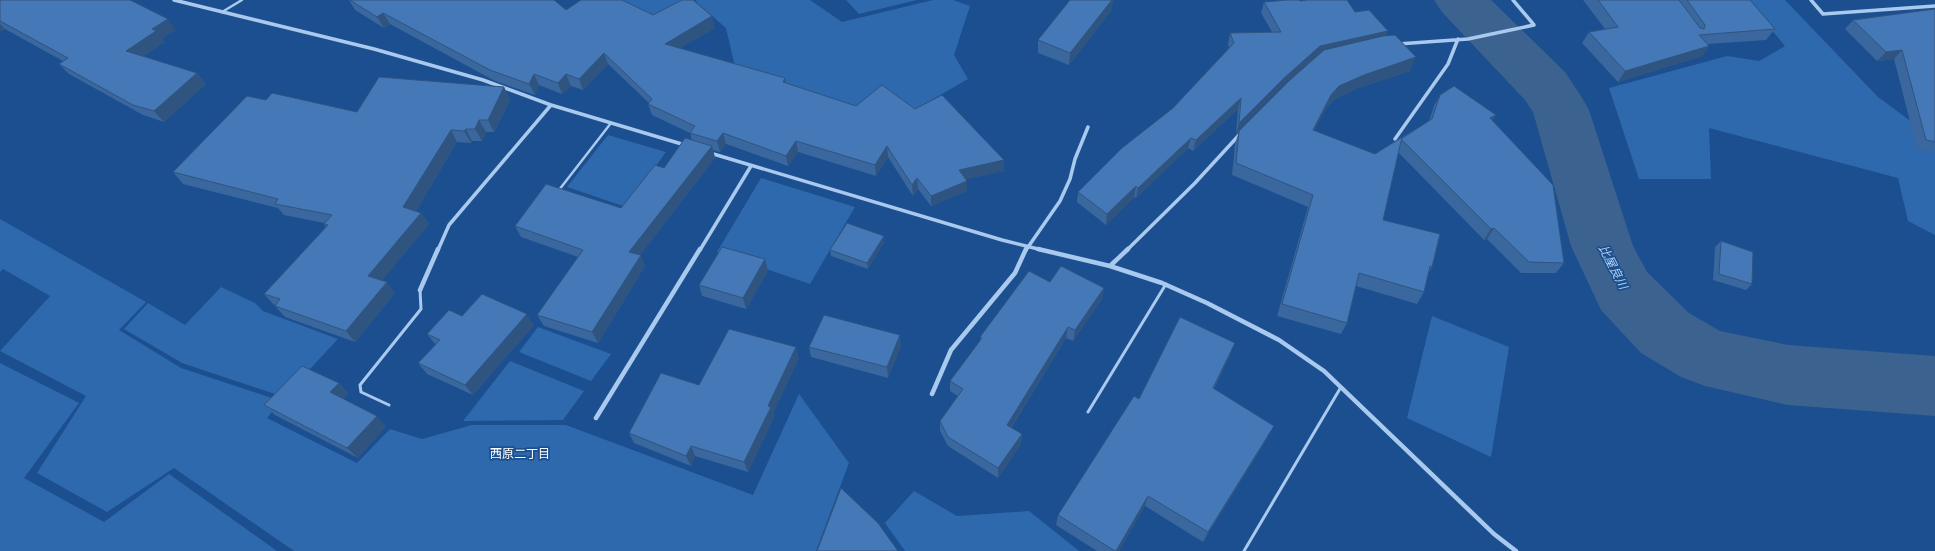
<svg xmlns="http://www.w3.org/2000/svg" width="1935" height="551" viewBox="0 0 1935 551" font-family="'Sofia Sans Condensed','Noto Sans JP',sans-serif">
<style>
.green{fill:#2e69ad}
.lines{fill:none;stroke-linecap:round;stroke-linejoin:round}
.river{fill:#3c6290;fill-rule:evenodd}
.lane-far1{stroke:#a9c9ee;stroke-width:2.5}
.lane{stroke:#a9c9ee;stroke-width:3}
.street-far1{stroke:#a9c9ee;stroke-width:3.5}
.street{stroke:#a9c9ee;stroke-width:4.5}
.wall{fill:#3a679d}
.shaded-wall{fill:#305480}
.building{fill:#4478b7;stroke:#305480}
.labels{text-anchor:middle;stroke-width:3.5;stroke-linejoin:round;paint-order:stroke}
.water-label{font-size:12px;font-style:italic;fill:#b5d3f5;stroke:#1b4f8f}
.neighbourhood-label{font-size:12px;fill:#fff;stroke:#1b4f8f}
</style>
<rect width="100%" height="100%" fill="#1b4f8f"/>
<path class="green" d="M610,0H689L599,47Z
M697,0H810L842,22L933,0H953L970,6L954,55L968,79L914,110H849L735,67L726,28L695,1Z
M846,0H917L859,14Z
M1747,0H1785L1878,97L1935,139V235L1908,221L1898,178L1709,128L1711,179H1639L1609,88L1727,56L1759,61L1785,46Z
M608,135L666,152L626,207L567,187Z
M761,178L855,207L810,284L717,252Z
M0,219L146,302L119,330L181,368L281,401L267,418L357,463L390,429L422,439L472,425H566L753,495L799,394L849,463L816,551H294L174,468L107,512L37,473L86,396L0,351L50,296L3,269L0,272Z
M221,287L255,303L263,311L338,339L284,397L182,363L124,329L148,303L185,325Z
M1432,316L1509,347L1491,457L1407,418Z
M538,327L611,354L591,381L519,352Z
M510,361L584,391L563,420L463,421Z
M0,363L79,403L24,478L104,522L169,474L277,551H0Z
M914,491L957,516L1029,511L1079,551H905L885,523Z"/>
<g class="lines">
<path class="river" d="M1434,0H1491L1565,72L1581,96L1589,110L1633,246L1647,272L1689,313L1720,331L1788,345L1935,356V416L1788,405L1705,386L1681,377L1641,353L1601,310L1571,246L1533,112L1525,100L1442,12Z"/>
<path class="lane-far1" d="M222,12L242,0
M559,190L611,123"/>
<path class="lane" d="M389,405L361,392L360,385L421,309L420,290
M1088,412L1166,284
M1244,551L1341,387"/>
<path class="street-far1" d="M174,0L374,49L483,80L551,105L685,145
M1811,0L1823,14L1935,6
M1398,44L1468,39L1534,25L1513,0
M1395,139L1448,64L1458,39
M710,153L1002,240L1042,250
M438,250L449,225L551,105
M700,250L751,166
M1026,250L1060,201L1070,179L1075,159L1088,127
M1127,250L1195,183L1240,134"/>
<path class="street" d="M1038,249L1110,266L1162,283L1207,303L1279,340L1324,371L1494,534L1516,551
M1110,266L1128,249
M420,290L438,249
M932,394L951,350L1015,273L1026,249
M596,418L700,249"/>
</g>
<path class="wall" d="M0,0L176,30L162,38L165,42L143,56L197,73L206,84L164,122L143,115L69,74L59,64L63,61L5,29L0,31Z
M349,0H554L566,10L653,15L715,28L680,48L786,83L1004,171L966,179L967,191L931,206L918,189L913,196L888,157L876,176L798,152L788,166L726,144L720,152L713,150L715,158L640,255L645,266L598,343L544,326L537,315L578,257L521,237L515,226L621,208L664,168L692,140L690,133L652,115L648,104L649,103L608,64L583,90L571,86L562,94L539,85L535,95L495,81L390,24L384,28L355,10Z
M1070,0H1113L1111,11L1069,65L1038,53V40Z
M1583,0H1750L1775,29L1766,40L1708,44L1709,46L1702,56L1618,82L1582,43L1589,32L1605,29Z
M1300,1L1355,12L1386,36L1410,71L1358,88L1334,100L1326,108L1314,131L1375,154L1401,138L1429,121L1434,106L1440,95L1493,121L1564,263L1556,273H1521L1487,239L1484,240L1398,152L1383,220L1432,267L1428,274L1424,292L1417,304L1356,286L1347,323L1341,334L1277,316L1308,207L1232,175L1235,144L1239,131L1284,86L1236,134L1238,109L1193,151L1188,148L1136,198L1134,197L1106,225L1077,202L1078,192L1173,108L1229,48L1228,44L1230,33L1272,32L1261,13L1264,2Z
M1935,9V152L1917,149L1894,59L1877,61L1845,29L1853,20Z
M504,87L510,100L494,132H486L482,141H472L471,143L457,142L416,211L421,213L429,224L382,280L395,293L355,342L285,317L264,294L326,227L324,224V223L284,215L278,208L183,184L173,172L266,100L357,112Z
M884,236V242L868,269L831,256L830,250Z
M1721,241L1752,284L1746,290L1713,280L1715,247Z
M768,271L746,309L702,296L699,285Z
M1050,282L1104,288L1102,299L1073,341L1066,338L1011,428L1022,434L1021,444L998,478L948,446L940,431V421L958,396L950,391V381L980,341V337Z
M462,316L534,325L473,395L427,374L418,363L436,345L427,334Z
M901,346L888,378L811,357L809,347Z
M1230,355L1214,389L1268,437L1203,542L1145,506L1119,551H1097L1056,525L1058,515L1139,399Z
M799,358L773,413L774,417L748,472L695,456L691,466L634,443L629,433Z
M339,383L348,393L343,399L386,426L358,458L275,415L264,405Z"/>
<path class="shaded-wall" d="M1112,0H1113L1111,11L1069,65L1070,53Z
M383,13L390,24L384,28L377,17Z
M712,16L715,28L668,55L665,44Z
M168,19L176,30L162,38L165,42L135,61L126,51L152,29Z
M0,24L5,29L0,32Z
M1388,31L1384,42L1316,57L1280,90L1236,134L1239,123L1283,79L1320,46Z
M1709,46L1702,56L1618,82L1625,71Z
M1902,50L1894,59L1877,61L1886,52Z
M604,53L608,64L583,90L579,79Z
M1416,57L1410,71L1358,88L1334,100L1326,108L1308,143L1313,130L1331,95L1339,86L1364,75Z
M197,73L206,84L164,122L154,111Z
M534,74L539,85L535,95L529,84Z
M566,74L571,86L562,94L558,83Z
M785,78L787,89L783,82Z
M504,87L510,100L494,132L488,120Z
M1241,98L1238,109L1193,151L1196,140Z
M1496,115L1490,126V118Z
M479,120L486,132L482,141L475,129Z
M466,129L472,141L471,143L464,131Z
M451,130L457,142L411,219L403,207Z
M723,133L726,144L720,152L717,141Z
M1191,138L1188,148L1136,198L1138,188Z
M796,141L798,152L788,166L786,156Z
M712,146L715,158L634,263L629,252Z
M887,146L888,157L876,176L875,165Z
M1004,160V171L959,181V170Z
M917,178L918,189L913,196L912,185Z
M967,181V191L931,206V196Z
M1136,186L1134,197L1106,225L1107,214Z
M421,213L429,224L377,287L368,276Z
M1494,228L1487,239L1484,240L1491,229Z
M884,236V242L868,269L867,263Z
M641,255L645,266L598,343L592,332Z
M765,259L768,271L746,309L743,298Z
M387,282L395,293L355,342L346,331Z
M1104,288L1102,299L1073,341L1075,330Z
M527,314L534,325L473,395L465,385Z
M1068,327L1066,338L1006,435L1007,425Z
M900,335L901,346L888,378L887,367Z
M1235,343L1230,355L1208,400L1213,388Z
M796,347L799,358L773,413L774,417L748,472L744,462L768,406Z
M339,383L348,393L340,402L330,392Z
M377,416L386,426L358,458L347,448Z
M1274,426L1268,437L1203,542L1208,532Z
M1022,434L1021,444L998,478V468Z
M691,446L695,456L691,466L686,456Z
M1148,496L1145,506L1119,551H1116Z"/>
<path class="building" d="M0,0H130L168,19L152,29L156,31L126,51L197,73L154,111L133,105L59,64L68,58L0,21Z
M350,0H554L566,10L581,0H622L653,15L682,0H693L712,16L665,44L785,78L783,82L856,106L882,85L915,109L942,95L1004,160L959,170L967,181L931,196L917,178L912,185L887,146L875,165L796,141L786,156L723,133L717,141L690,133L695,126L648,104L652,99L604,53L579,79L566,74L558,83L534,74L529,84L490,70L383,13L377,17Z
M1070,0H1112L1070,53L1038,40Z
M1287,0H1299L1300,1L1307,0H1347L1355,12L1369,10L1388,31L1320,46L1283,79L1239,123L1241,98L1196,140L1191,138L1138,188L1136,186L1107,214L1078,192L1122,148L1173,108L1234,43L1230,33L1281,32L1264,2Z
M1598,0H1679L1700,28L1704,29L1705,25L1687,0H1750L1775,29L1699,35L1709,46L1625,71L1589,32L1618,27Z
M1935,9V142L1926,140L1902,50L1886,52L1853,20Z
M1395,35L1416,57L1364,75L1339,86L1331,95L1313,130L1375,154L1402,137L1383,220L1440,234L1432,267L1430,266L1424,292L1359,273L1347,323L1282,304L1313,195L1236,163L1239,131L1289,81L1324,50L1383,36Z
M379,77L504,87L488,120H479L475,129H466L464,131L451,130L403,207L421,213L368,276L387,282L346,331L275,306L280,299L264,294L328,225L324,224L332,215L275,204L278,199L173,172L247,96L266,100L272,93L357,112Z
M1454,86L1496,115L1490,118L1553,185L1564,263L1529,262L1494,228L1491,229L1401,139L1432,119L1440,95Z
M685,138L712,146L629,252L641,255L592,332L537,315L583,250L515,226L546,184L621,208L655,165L664,168Z
M847,223L884,236L867,263L830,250Z
M1721,241L1753,252L1752,284L1719,274Z
M722,247L765,259L743,298L699,285Z
M1061,266L1104,288L1075,330L1068,327L1007,425L1022,434L998,468L948,437L940,421L963,389L950,381L982,338L980,337L1029,271L1050,282Z
M482,294L527,314L465,385L418,363L440,340L427,334L449,310L462,316Z
M824,315L900,335L887,367L809,347Z
M1180,317L1235,343L1213,388L1274,426L1208,532L1148,496L1116,551H1115L1058,515L1134,396L1139,399Z
M729,329L796,347L768,406L771,407L744,462L691,446L686,456L629,433L661,373L699,385Z
M302,366L339,383L330,392L377,416L347,448L264,405Z
M841,488L878,523L898,551H817Z"/>
<g class="labels">
<g class="water-label">
<text transform="translate(1613 267) rotate(63)" y="4">比屋良川</text>
</g>
<g class="neighbourhood-label">
<text x="520" y="458">西原二丁目</text>
</g>
</g>
</svg>
